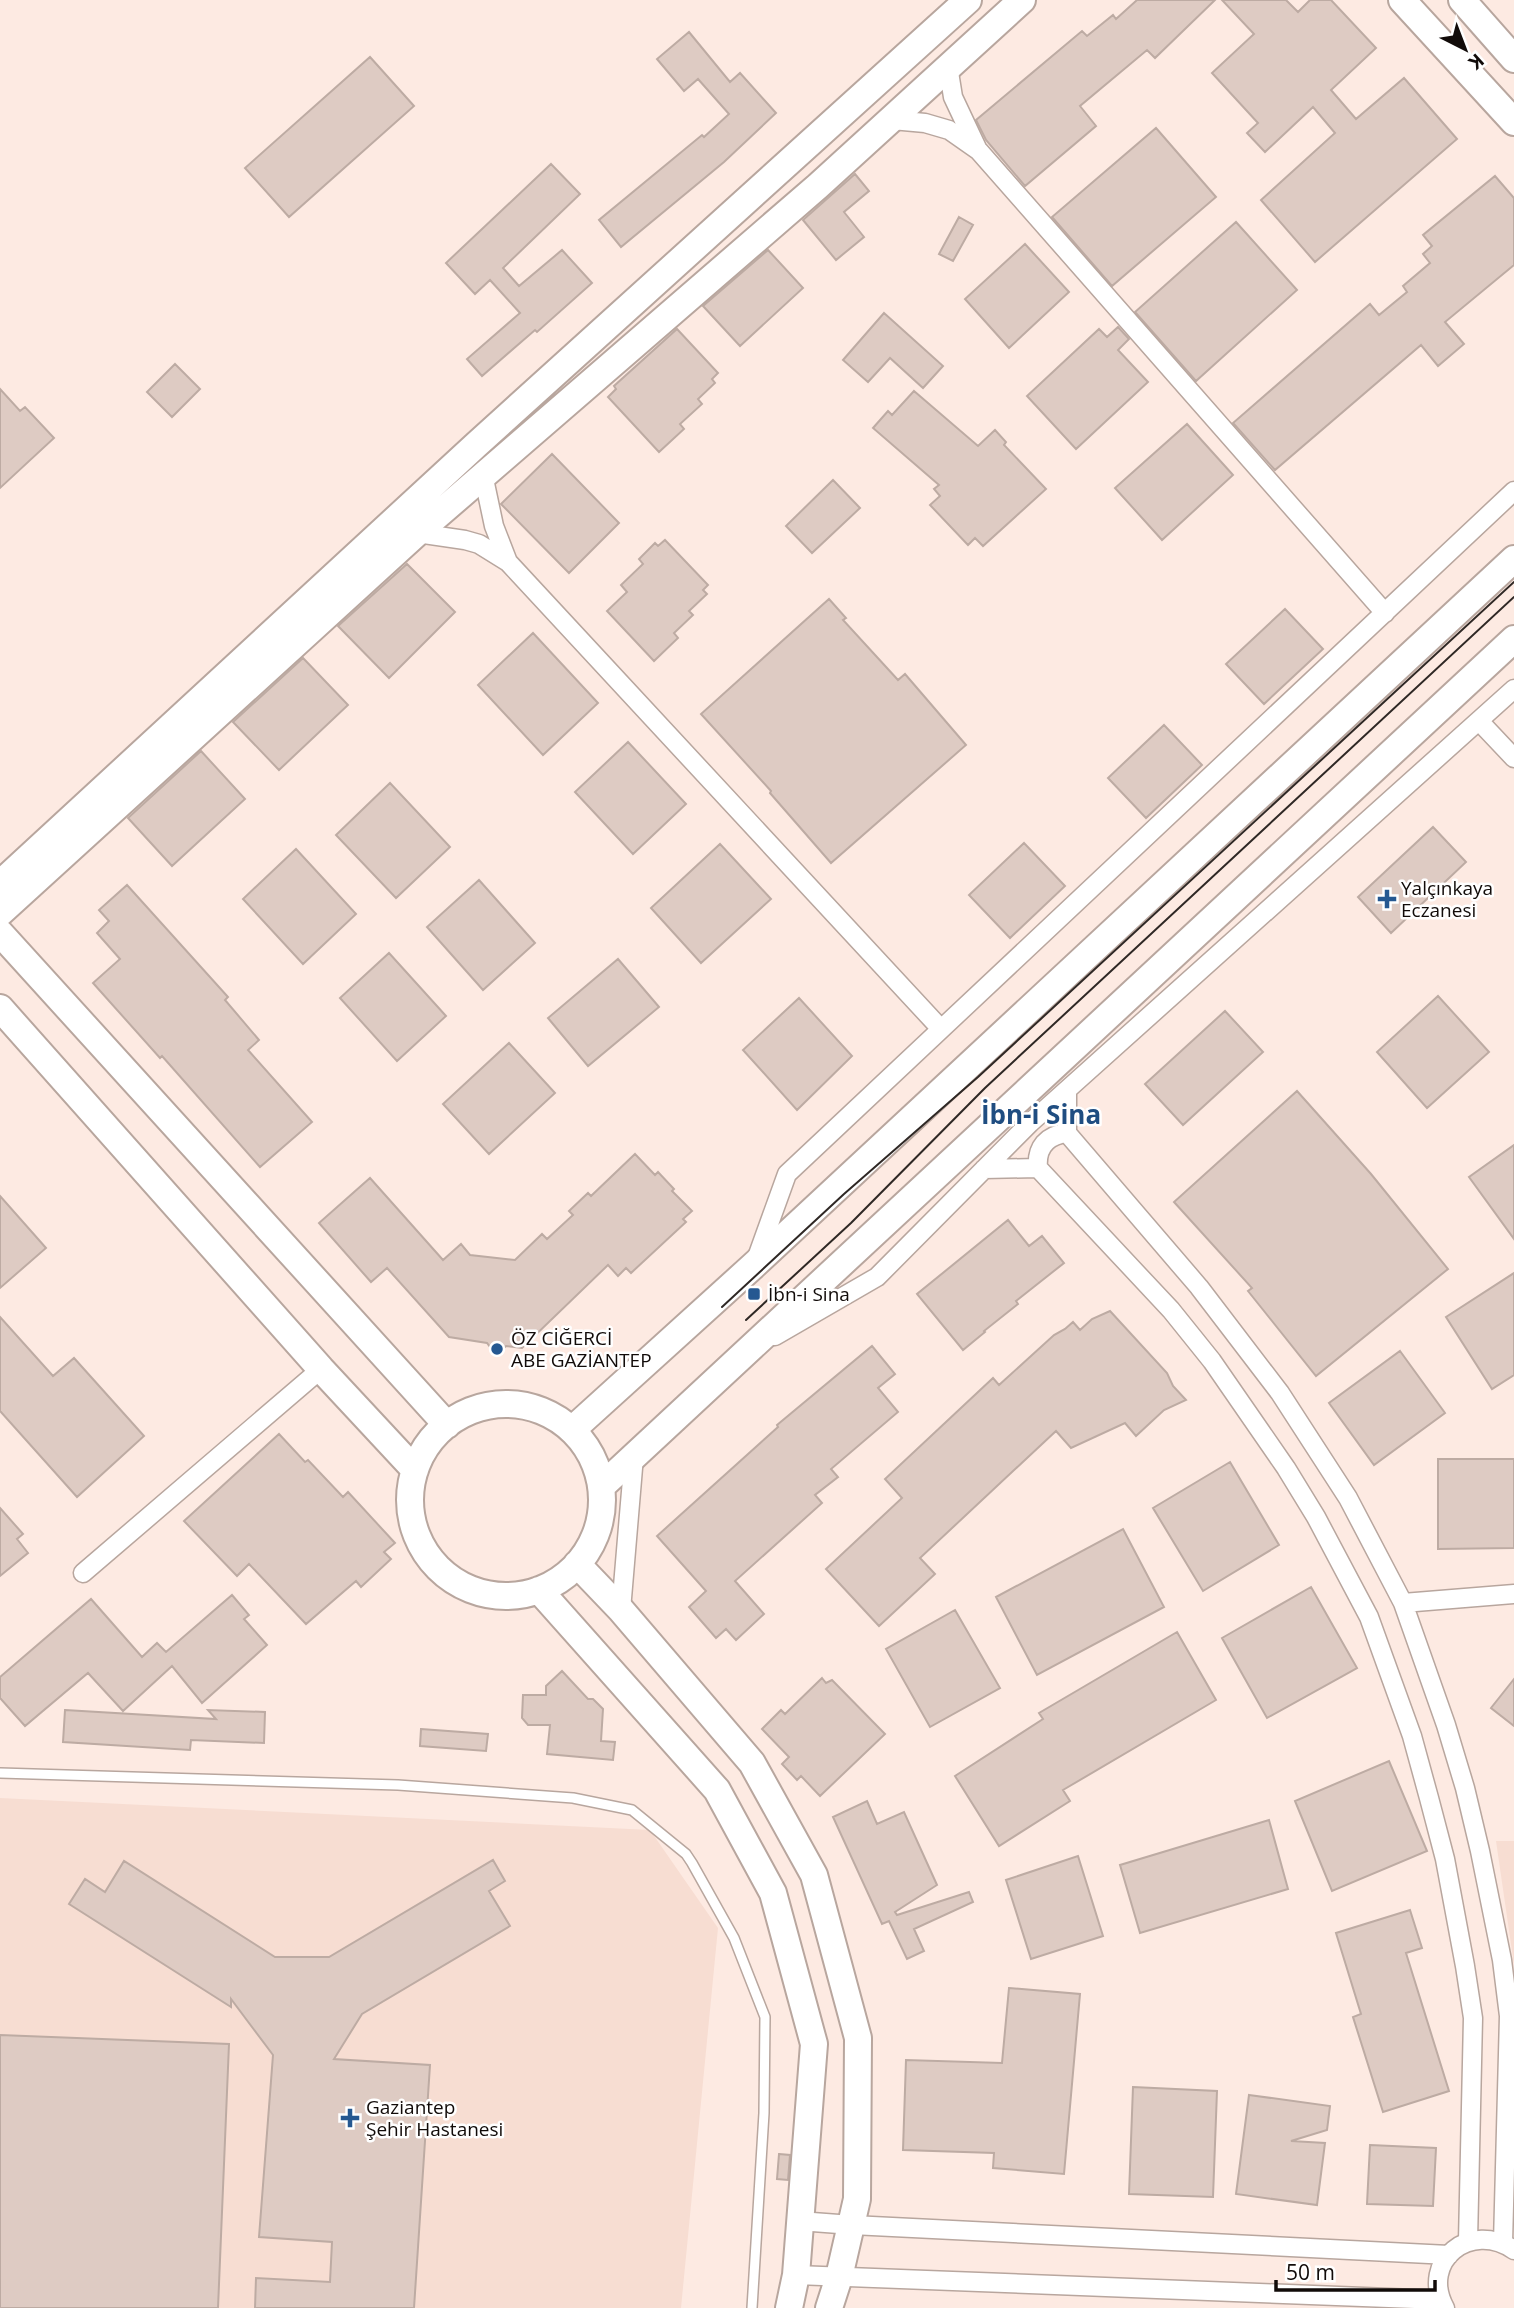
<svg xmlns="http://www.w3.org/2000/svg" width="1514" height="2308" viewBox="0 0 1514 2308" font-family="'Open Sans',sans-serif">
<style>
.built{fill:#f7ddd2}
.building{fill:#decbc3;stroke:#bdaba3;stroke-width:2}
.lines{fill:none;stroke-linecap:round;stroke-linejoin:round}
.lane-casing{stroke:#b8a69e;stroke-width:12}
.street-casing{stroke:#b8a69e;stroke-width:21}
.secondary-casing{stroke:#b8a69e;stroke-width:30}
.lane{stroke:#fff;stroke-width:9}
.street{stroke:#fff;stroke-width:18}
.secondary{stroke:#fff;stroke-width:26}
.tram{stroke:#2f2825;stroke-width:2}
.poi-dot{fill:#255891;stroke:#fff;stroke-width:2.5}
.labels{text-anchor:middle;stroke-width:5;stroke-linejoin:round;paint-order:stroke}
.poi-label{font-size:19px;fill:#110b09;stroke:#fff;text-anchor:start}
.district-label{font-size:26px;font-weight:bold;fill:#1f4d81;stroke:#fff}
</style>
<rect width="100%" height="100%" fill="#fdeae2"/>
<path class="built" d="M0,1798L650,1830L718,1928L681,2308H0Z
M1496,1841H1514V1965Z"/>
<path class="building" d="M1137,0H1215L1155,58L1147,50L1080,106L1096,126L1025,186L986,140L976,120L1082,31L1087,36L1113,15L1116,19Z
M1222,0H1286L1298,12L1310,0H1331L1376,48L1331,90L1356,119L1404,78L1457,139L1315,262L1261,200L1335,133L1313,107L1265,152L1247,133L1258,123L1212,73L1254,34Z
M689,32L730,82L740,73L776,113L724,162L621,247L599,220L702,135L704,137L729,114L698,79L684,91L657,59Z
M370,57L414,106L289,217L245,168Z
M1156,128L1216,197L1112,286L1052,217Z
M551,164L580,194L503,268L519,286L562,250L592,283L537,332L535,330L482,376L467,359L520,313L490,280L475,294L446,263Z
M855,174L869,191L844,212L864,237L836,260L803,220Z
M1495,176L1514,198V265L1445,322L1464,344L1438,366L1421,345L1275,470L1233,423L1370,304L1379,315L1407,292L1403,286L1430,263L1423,254L1432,246L1423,235Z
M959,217L973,225L953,261L939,254Z
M1236,222L1297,290L1196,381L1135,312Z
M1025,244L1069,292L1009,348L965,299Z
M768,250L803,288L740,346L703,306Z
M884,313L943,366L923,388L890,358L868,382L843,360Z
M1118,327L1129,339L1118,350L1148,382L1076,449L1027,396L1099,329L1107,337Z
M677,329L718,373L712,379L715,383L698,399L702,404L680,424L684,429L659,452L608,397L616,389L614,386Z
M175,364L200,389L172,417L147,392Z
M0,389L20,411L25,407L54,438L0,488Z
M914,391L978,446L995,430L1006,442L1004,445L1046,489L983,546L975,538L968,545L930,505L940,496L934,489L939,485L873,428L888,411L892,415Z
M1187,424L1233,475L1162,540L1115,488Z
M552,454L619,523L569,573L501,504Z
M833,480L860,508L812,553L786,526Z
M665,540L708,585L703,590L707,594L689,611L693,615L674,633L678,638L654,661L607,611L627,592L621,585L643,564L639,559L655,543L658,546Z
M407,564L455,612L389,678L338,626Z
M829,599L846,618L843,620L898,680L905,674L966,745L831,863L770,793L771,791L701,714Z
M1285,609L1323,649L1264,704L1226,664Z
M533,633L598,703L543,755L478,685Z
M303,658L348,705L279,770L233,722Z
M1164,725L1202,765L1146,818L1108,778Z
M628,742L686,804L633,854L575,792Z
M201,751L245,799L172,866L128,818Z
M390,783L450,847L396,898L336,835Z
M1433,827L1466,862L1391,933L1358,897Z
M1024,843L1065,886L1010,938L969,895Z
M720,844L771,899L701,963L651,908Z
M296,849L356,914L303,964L243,899Z
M479,880L535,943L483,990L427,927Z
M127,885L228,997L225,1000L259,1040L248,1050L312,1122L260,1167L162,1056L160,1058L93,983L120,959L97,933L109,921L99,910Z
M389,953L446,1016L397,1061L340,998Z
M618,959L659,1007L588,1066L548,1018Z
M1438,996L1489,1052L1427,1108L1377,1052Z
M799,998L852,1056L797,1110L743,1050Z
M1225,1011L1263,1052L1183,1125L1145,1084Z
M509,1043L555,1093L489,1154L443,1104Z
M1297,1091L1371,1174L1448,1269L1316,1376L1248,1291L1252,1288L1174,1202Z
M1514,1145V1239L1469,1177Z
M635,1154L655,1175L658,1172L674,1189L672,1191L692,1211L683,1219L686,1222L631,1273L626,1268L618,1276L608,1265L522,1348L506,1346L496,1355L487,1343L449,1337L387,1268L371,1282L319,1223L370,1178L443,1260L461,1244L470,1255L515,1260L542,1234L547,1239L573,1215L569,1211L588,1193L591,1196Z
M0,1196L46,1248L0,1288Z
M1008,1220L1029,1246L1042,1236L1064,1263L1016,1301L1018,1304L984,1331L985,1332L963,1350L917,1294Z
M1514,1273V1375L1492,1389L1446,1317Z
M1110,1311L1167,1373L1173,1386L1186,1400L1164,1410L1136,1436L1125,1423L1071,1448L1056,1431L920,1558L935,1574L879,1626L826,1569L902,1498L885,1479L993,1378L999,1385L1054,1335L1065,1329L1073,1322L1080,1330L1092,1319Z
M0,1317L53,1376L74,1358L144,1436L77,1497L0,1411Z
M872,1346L895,1374L878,1388L898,1412L831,1469L838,1477L815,1495L822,1503L735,1581L764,1614L736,1640L726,1629L716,1638L689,1607L706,1591L657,1536L778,1427L777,1425Z
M1400,1351L1445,1413L1374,1465L1329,1403Z
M279,1434L305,1462L308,1460L343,1497L348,1492L395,1543L384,1552L391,1559L361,1587L356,1581L306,1624L249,1564L237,1576L184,1521Z
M1438,1459H1514V1548L1438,1549Z
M1230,1462L1279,1545L1203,1591L1153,1508Z
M0,1508L23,1534L17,1539L28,1553L0,1576Z
M1123,1529L1164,1607L1037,1675L996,1597Z
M1311,1587L1357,1668L1267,1718L1222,1638Z
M232,1595L249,1615L244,1619L267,1645L202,1703L172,1666L123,1711L88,1673L25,1726L0,1698V1677L91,1599L142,1657L157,1643L166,1652Z
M955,1610L1000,1688L930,1727L886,1649Z
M1177,1632L1216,1700L1063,1790L1070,1801L999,1846L955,1776L1043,1719L1039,1713Z
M562,1671L588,1699H593L603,1709L601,1741L615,1742L613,1760L547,1754L550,1725H528L522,1718L523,1695H546V1686Z
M822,1678L826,1683L832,1680L885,1734L820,1796L801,1776L797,1780L782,1764L789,1757L762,1729L781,1710L785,1714Z
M1514,1679V1726L1491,1708Z
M65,1710L216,1719L208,1710L265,1712L264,1743L191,1740L190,1750L63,1742Z
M421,1729L488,1734L486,1751L420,1746Z
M1389,1761L1427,1851L1332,1891L1295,1801Z
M867,1801L877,1824L904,1812L937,1885L895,1912L897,1915L969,1892L973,1902L914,1929L924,1951L907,1959L889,1921L882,1924L833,1817Z
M1269,1820L1288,1889L1140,1933L1120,1865Z
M1078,1856L1103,1936L1031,1959L1006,1880Z
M493,1860L505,1881L489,1891L510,1926L362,2014L334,2059L430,2065L414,2308H255L256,2278L330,2282L332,2242L259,2237L273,2055L231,1999V2007L69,1904L85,1879L105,1892L124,1861L275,1957H329Z
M1410,1910L1422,1948L1406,1953L1449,2091L1383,2112L1353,2017L1361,2014L1336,1933Z
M1009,1988L1080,1994L1064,2174L993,2168L994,2153L903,2150L906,2060L1002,2063Z
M0,2035L229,2044L218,2308H0Z
M1133,2087L1217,2091L1213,2197L1129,2194Z
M1249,2095L1330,2106L1327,2130L1291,2141L1325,2143L1317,2205L1236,2194Z
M1370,2145L1436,2148L1433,2206L1367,2204Z
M779,2154L790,2155L788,2180L777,2179Z"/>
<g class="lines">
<defs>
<path id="lane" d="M0,1773L398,1785L573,1798L632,1810L686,1854L692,1863L734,1938L765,2017L764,2113L752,2308"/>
<path id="street" d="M948,66L953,97L977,148
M892,120L925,123L949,130L979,151L1385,613
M483,474L494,526L508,562
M417,533L465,540L479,544L508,562L941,1029
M1479,721L1514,758
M1067,1090V1133L1199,1287L1280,1393L1348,1498L1403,1603L1446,1725L1465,1788L1480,1851L1502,1960L1509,2016L1503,2243
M1038,1168C1036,1147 1047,1135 1067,1133
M984,1169L1038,1168L1171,1310L1212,1361L1286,1468L1316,1517L1369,1617L1412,1736L1429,1798L1445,1859L1465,1966L1473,2018L1468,2241
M756,1260L787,1174L1514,491
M775,1336L877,1277L1030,1123L1514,689
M83,1573L321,1369
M1403,1603L1514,1594
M621,1610L634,1456
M799,2221L852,2225L1449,2255
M796,2275L1441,2300
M1445,2308C1419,2261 1471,2220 1514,2250"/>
<path id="secondary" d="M1402,0L1514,122
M1462,0L1514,59
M0,884L476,445L968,0
M0,913L417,533L818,186L1022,0
M0,933L447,1425
M0,1008L321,1369L415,1470
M410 1500a96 96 0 1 1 192 0a96 96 0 1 1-192 0Z
M573,1429L754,1265L1514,559
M602,1486L1514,639
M577,1564L621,1610L752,1763L814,1875L858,2038L857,2199L839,2277L829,2308
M539,1590L717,1790L773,1893L814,2044L796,2275L789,2308"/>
</defs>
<use href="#lane" class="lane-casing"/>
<use href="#street" class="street-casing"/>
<use href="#secondary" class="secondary-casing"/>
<use href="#lane" class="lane"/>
<use href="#street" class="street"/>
<use href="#secondary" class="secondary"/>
<path class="tram" d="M722,1307L844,1194L978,1077L1514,582
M746,1320L851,1223L985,1088L1514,597"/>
</g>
<g class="poi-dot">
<path d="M1383.5 888.5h7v7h7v7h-7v7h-7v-7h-7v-7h7z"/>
<rect x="747" y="1287" width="14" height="14" rx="3.5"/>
<circle cx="497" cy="1349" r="7"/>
<path d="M346.5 2107.5h7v7h7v7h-7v7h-7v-7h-7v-7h7z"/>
</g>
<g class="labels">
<g class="poi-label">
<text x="1401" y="895">Yalçınkaya<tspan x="1401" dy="22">Eczanesi</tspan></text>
<text x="768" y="1301">İbn-i Sina</text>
<text x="511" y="1345">ÖZ CİĞERCİ<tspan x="511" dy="22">ABE GAZİANTEP</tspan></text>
<text x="366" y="2114">Gaziantep<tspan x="366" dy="22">Şehir Hastanesi</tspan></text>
</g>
<g class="district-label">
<text x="1041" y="1124">İbn-i Sina</text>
</g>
</g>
<g transform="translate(1465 49) rotate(138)" stroke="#ffffff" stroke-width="5" paint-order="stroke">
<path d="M0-5L12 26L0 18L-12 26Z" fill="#110b09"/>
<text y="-10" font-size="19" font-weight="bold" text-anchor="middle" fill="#110b09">K</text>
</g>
<path d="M1276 2280v10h159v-10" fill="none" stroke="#110b09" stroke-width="3.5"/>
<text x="1286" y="2280" font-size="21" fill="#110b09" stroke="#ffffff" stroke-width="5" paint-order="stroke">50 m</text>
</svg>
